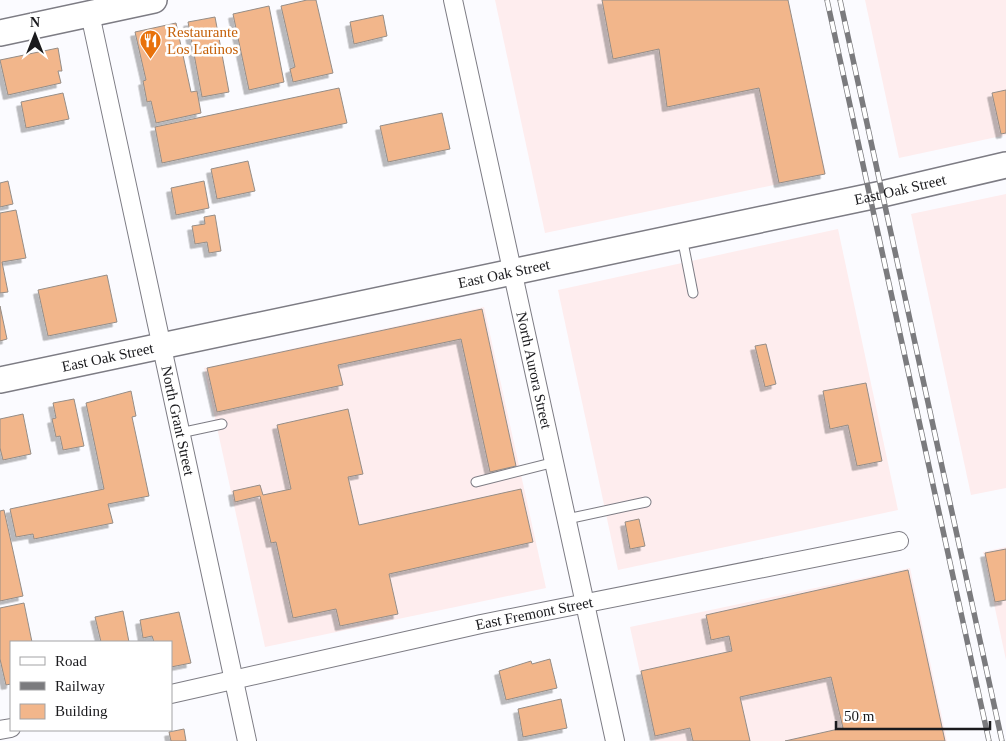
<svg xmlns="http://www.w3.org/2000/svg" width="1006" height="741" viewBox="0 0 1006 741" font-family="'Times New Roman',serif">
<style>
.industrial{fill:#feedee}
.building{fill:#f2b68b;stroke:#958d87;filter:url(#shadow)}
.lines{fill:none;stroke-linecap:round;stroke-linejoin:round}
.lane-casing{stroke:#7d7c84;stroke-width:11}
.street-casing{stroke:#7d7c84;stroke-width:20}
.secondary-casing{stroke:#7d7c84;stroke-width:28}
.lane{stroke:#fff;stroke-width:9}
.street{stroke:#fff;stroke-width:18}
.secondary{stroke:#fff;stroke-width:25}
.rail-casing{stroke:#7b7b7e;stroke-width:5.5}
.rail{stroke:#fff;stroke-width:4;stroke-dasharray:11;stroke-linecap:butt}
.labels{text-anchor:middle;stroke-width:5;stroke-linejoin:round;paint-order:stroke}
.food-label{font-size:15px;fill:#c56008;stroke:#fff;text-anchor:start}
.street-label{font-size:15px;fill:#1a1a1d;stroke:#fff}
</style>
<defs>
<filter id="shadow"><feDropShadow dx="-4.5" dy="4.5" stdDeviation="0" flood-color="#0004"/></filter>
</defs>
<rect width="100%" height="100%" fill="#fbfbff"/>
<path class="industrial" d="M495,0H788L826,174L545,233Z
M865,0H1006V135L899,158Z
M1006,194V488L971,495L911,214Z
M838,229L898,510L618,570L558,290Z
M484,307L546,588L265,647L204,368Z
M1006,547V660L983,552Z
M910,568L947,741H655L630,627Z"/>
<path class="building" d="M307,0H316L333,73L293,82L290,69L295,67L281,6Z
M602,0H788L825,174L779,183L759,88L667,107L659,49L613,59Z
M269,6L284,82L249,90L233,14Z
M383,15L387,36L354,44L350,22Z
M215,17L229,92L202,97L188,22Z
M176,23L191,92L197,91L201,113L156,123L151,101L147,102L143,81L146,80L135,32Z
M58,48L62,71H58L61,83L8,95L0,60Z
M339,88L347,123L162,163L155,127Z
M1006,90V133L1001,134L992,93Z
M63,93L69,119L26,128L21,102Z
M442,113L450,149L388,162L380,126Z
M248,161L255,191L217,199L211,169Z
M8,181L13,204L0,207V183Z
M204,181L209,208L176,215L171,188Z
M16,210L26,258L2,262L8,292L0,293V213Z
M215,215L221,251L209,253L207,242L195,244L192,226L205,224L204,217Z
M107,275L117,322L48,336L38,290Z
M0,306L7,339L0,341Z
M482,309L516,466L490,472L461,339L338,365L343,385L217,412L207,368Z
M766,344L776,384L765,387L755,346Z
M866,383L882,461L857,466L848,425L830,429L823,391Z
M131,391L136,416L132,417L149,496L108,504L113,523L34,539L33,534L16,537L10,509L104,489L86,403Z
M74,399L84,446L63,450L60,436L56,437L52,419L56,418L53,403Z
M348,409L363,474L348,477L359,525L521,489L533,542L389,574L398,614L340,626L336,609L293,618L276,542L271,543L260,496L235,502L233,491L260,485L263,495L291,489L277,425Z
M23,414L31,454L3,460L0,448V419Z
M4,510L23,596L0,601V511Z
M639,519L645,546L630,549L625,522Z
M1006,549V600L995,602L985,553Z
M908,570L945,741H785L843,728L831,677L740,697L750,741H693L690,728L655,736L641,671L732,651L729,636L711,640L706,615Z
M24,603L32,642H11V684L6,685L0,659V608Z
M123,611L129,642H101L95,617Z
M179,612L191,663L171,667V642H154L152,636L143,638L140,620Z
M550,659L557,688L506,700L499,671L531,661L532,664Z
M561,699L567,728L523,737L518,709Z
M184,729L186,741H171L169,732Z"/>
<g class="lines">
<defs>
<path id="lane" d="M682,237L693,293
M180,433L222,424
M476,482L555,462
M567,519L646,502"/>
<g id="street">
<path id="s1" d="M453,0L615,741"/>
<path id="s2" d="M90,14L247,741"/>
<path id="s3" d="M171,694L481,624L899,541"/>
<path d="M0,730L11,728"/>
</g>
<g id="secondary">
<path d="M0,33L154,0"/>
<path id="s4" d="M0,380L882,194L1006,165"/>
</g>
</defs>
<use href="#lane" class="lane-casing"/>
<use href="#street" class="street-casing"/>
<use href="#secondary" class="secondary-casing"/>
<use href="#lane" class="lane"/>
<use href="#street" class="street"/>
<use href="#secondary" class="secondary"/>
<defs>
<path id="rail" d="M827,0L989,741
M840,0L1002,741"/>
</defs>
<use href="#rail" class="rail-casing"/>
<use href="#rail" class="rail"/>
</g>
<defs>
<symbol id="restaurant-pin" viewBox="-11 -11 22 30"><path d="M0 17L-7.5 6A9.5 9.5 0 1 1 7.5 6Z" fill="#e8710a" stroke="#fff"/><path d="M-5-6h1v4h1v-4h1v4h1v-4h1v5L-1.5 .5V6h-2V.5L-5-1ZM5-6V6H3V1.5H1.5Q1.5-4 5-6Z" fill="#fff"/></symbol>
</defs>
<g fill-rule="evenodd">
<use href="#restaurant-pin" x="138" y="28" width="25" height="34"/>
</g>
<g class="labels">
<g class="food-label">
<text x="167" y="37">Restaurante<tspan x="167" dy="17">Los Latinos</tspan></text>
</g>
<g class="street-label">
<text dy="5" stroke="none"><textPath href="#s4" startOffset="920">East Oak Street</textPath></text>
<text dy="5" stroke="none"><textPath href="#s4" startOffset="515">East Oak Street</textPath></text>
<text dy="5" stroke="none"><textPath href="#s4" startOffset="110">East Oak Street</textPath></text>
<text dy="5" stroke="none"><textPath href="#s1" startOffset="379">North Aurora Street</textPath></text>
<text dy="5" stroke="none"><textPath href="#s2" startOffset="416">North Grant Street</textPath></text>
<text dy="5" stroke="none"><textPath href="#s3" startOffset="372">East Fremont Street</textPath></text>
</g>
</g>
<rect x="10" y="641" width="162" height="90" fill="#ffffff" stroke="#a3a3a5"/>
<rect x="20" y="657" width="25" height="8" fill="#ffffff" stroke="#a3a3a5"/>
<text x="55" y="666" font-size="15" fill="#1a1a1d">Road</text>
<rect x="20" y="682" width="25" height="8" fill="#7b7b7e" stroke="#a3a3a5"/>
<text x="55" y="691" font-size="15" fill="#1a1a1d">Railway</text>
<rect x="20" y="704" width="25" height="15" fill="#f2b68b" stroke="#a3a3a5"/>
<text x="55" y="716" font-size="15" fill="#1a1a1d">Building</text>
<g transform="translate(35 35)" stroke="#ffffff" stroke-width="4" paint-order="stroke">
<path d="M0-4L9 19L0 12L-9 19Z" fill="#1a1a1d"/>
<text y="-8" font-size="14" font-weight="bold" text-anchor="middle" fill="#1a1a1d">N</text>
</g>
<path d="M836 721v8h154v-8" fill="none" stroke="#1a1a1d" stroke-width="2.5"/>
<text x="844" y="721" font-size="15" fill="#1a1a1d" stroke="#ffffff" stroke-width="4" paint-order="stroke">50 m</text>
</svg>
